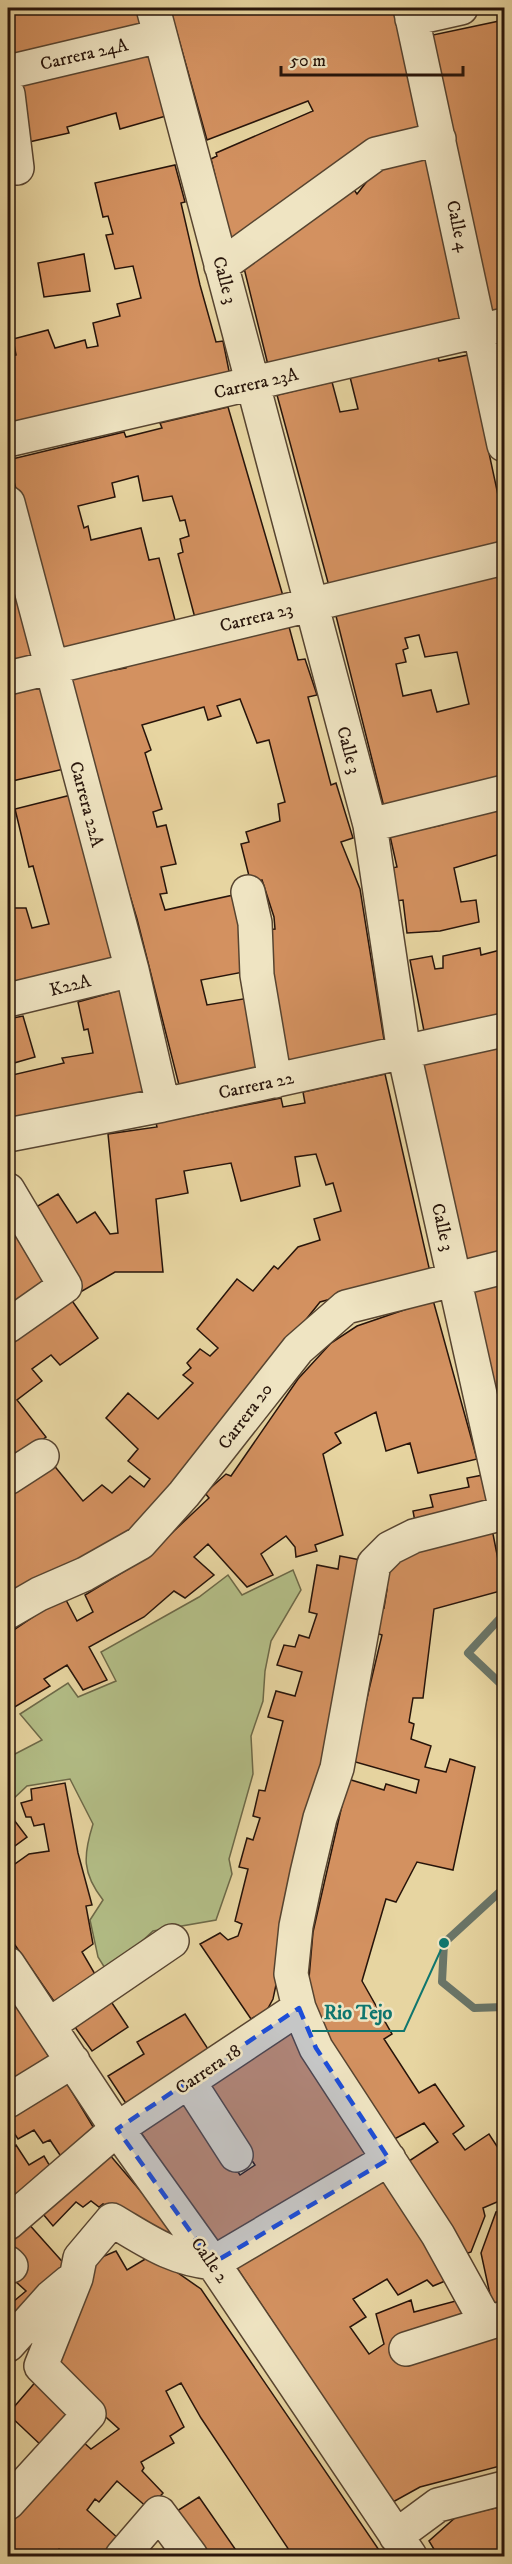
<svg xmlns="http://www.w3.org/2000/svg" width="512" height="2564" viewBox="0 0 512 2564" font-family="'IM FELL DW Pica',serif">
<style>
.green{fill:#b3be87;stroke:#6d6948;stroke-width:1.5}
.lines{fill:none;stroke-linecap:round;stroke-linejoin:round}
.stream{stroke:#6a7669;stroke-width:8}
.building{fill:#d39160;stroke:#27140a;stroke-width:1.5;fill-rule:evenodd}
.minor-casing{stroke:#574430;stroke-width:36}
.minor{stroke:#efe4c2;stroke-width:33}
.marked{fill:#1d4ed8;fill-opacity:0.2;stroke:#1d4ed8;stroke-width:4.5;stroke-dasharray:12 8;stroke-linejoin:round}
.labels{text-anchor:middle;stroke-width:5;stroke-linejoin:round;paint-order:stroke}
.street-label{font-size:18px;fill:#27140a;stroke:#efe4c2}
.leader{fill:none;stroke:#0f766e;stroke-width:2}
.callout-dot{fill:#0f766e;stroke:#efe4c2;stroke-width:2}
.callout-label{font-size:20px;text-anchor:middle;font-weight:bold;fill:#0f766e;stroke:#efe4c2;stroke-width:5;stroke-linejoin:round;paint-order:stroke}
</style>
<rect width="100%" height="100%" fill="#e7d5a1"/>
<filter id="stains"><feTurbulence type="fractalNoise" baseFrequency=".00333" numOctaves="4"/><feColorMatrix values="0 0 0 0 .2 0 0 0 0 .09 0 0 0 0 .02 0 0 0 .5 -.17"/></filter>
<radialGradient id="worn" r=".72"><stop offset=".6" stop-color="#630" stop-opacity="0"/><stop offset="1" stop-color="#630" stop-opacity=".3"/></radialGradient>
<path class="green" d="M293,1570L301,1590L271,1641L265,1671L263,1701L251,1736L253,1774L229,1859L232,1874L216,1920L153,1931L108,1973L98,1957L90,1920L103,1900C82,1873 83,1856 93,1824L70,1779L27,1786L12,1800L8,1794V1746L15,1754L42,1740L20,1714L68,1683L78,1697L116,1681L101,1652L199,1597L228,1575L242,1595Z"/>
<g class="lines">
<path class="stream" d="M504,1614L468,1653L504,1687
M504,1888L444,1943L442,1982L474,2008L504,2007"/>
</g>
<path class="building" d="M8,8H136L143,31L8,61Z
M170,8H394L423,134L232,246L211,159L217,156L216,153L313,111L308,101L207,140Z
M504,20V312L491,315L428,36Z
M152,54L166,116L120,129L116,113L67,127L69,133L20,144L8,87Z
M426,149L463,321L269,369L243,264L352,187L357,194L383,161Z
M175,165L185,202L181,203L200,285L216,342L223,341L230,376L8,423V357L16,355L13,339L48,330L55,348L85,340L87,348L98,346L93,323L120,316L117,304L141,298L133,266L115,269L106,235L113,234L108,216L103,217L95,183Z
M84,254L90,291L44,297L38,263Z
M468,355L504,523V546L329,586L277,395L332,382L340,412L358,409L350,377L438,357L439,361Z
M228,407L283,596L195,618L178,554L183,552L180,539L189,536L185,520L180,521L172,496L143,501L138,476L112,483L115,497L78,506L84,528L88,526L91,540L141,528L149,560L159,558L176,624L61,651L8,460L124,432L126,437L162,428L160,423Z
M8,557L37,669L8,676Z
M504,572V776L384,807L335,612ZM419,635L425,657L457,652L469,704L437,712L431,690L403,696L396,664L406,662L403,650L408,648L405,638Z
M288,623L298,660L305,659L317,695L308,697L331,785L336,783L353,838L341,842L360,889L385,1046L279,1063L261,930L275,929L274,917L262,880L251,884L241,844L249,842L246,832L280,821L278,804L285,802L269,740L257,743L240,699L217,706L221,716L208,720L204,707L142,725L151,750L145,753L162,809L153,812L157,827L166,825L176,864L161,867L167,893L160,894L165,910L238,894L249,971L201,980L207,1005L255,997L268,1074L180,1089L137,919L64,678L98,669L99,673L126,668L125,663Z
M43,685L64,769L8,782V694Z
M75,794L121,962L8,989V908H26L32,928L49,924L33,866L29,867L15,809Z
M504,806V853L454,868L461,902L476,900L479,922L440,931L407,933L403,900L396,901L392,868L397,867L390,836L442,825L467,814Z
M480,948L481,955L504,949V1016L425,1036L410,960L432,956L435,969L443,968V956Z
M128,988L153,1094L8,1123V1076L64,1063L62,1058L93,1053L88,1029L84,1030L78,1002Z
M23,1016L35,1057L14,1063L11,1057L8,1058V1019Z
M504,1046V1253L467,1261L422,1063Z
M385,1074L430,1272L320,1302L146,1520L131,1533L8,1600V1493L52,1463L83,1501L102,1485L112,1493L130,1476L144,1487L150,1479L128,1461L138,1449L106,1418L128,1393L158,1419L193,1383L183,1375L191,1368L187,1363L200,1349L210,1356L218,1348L197,1329L237,1279L253,1291L274,1266L278,1269L298,1247L320,1240L314,1219L341,1211L333,1183L326,1185L316,1154L295,1157L300,1186L241,1201L231,1163L184,1171L188,1193L156,1199L163,1272H115L77,1294L26,1213L58,1194L77,1223L95,1212L110,1234L118,1233L108,1134L157,1127L156,1123L281,1098L283,1107L305,1103L303,1092Z
M8,1216L51,1276L8,1306Z
M504,1279V1401L497,1402L473,1287Z
M68,1295L98,1338L60,1365L51,1355L32,1369L42,1381L17,1400L46,1437L8,1464V1337Z
M433,1300L477,1459L418,1473L410,1443L386,1451L376,1412L335,1433L341,1443L323,1454L343,1535L315,1545L317,1551L296,1557L295,1547L286,1536L261,1554L273,1575L247,1587L208,1544L194,1557L214,1575L185,1598L174,1591L144,1617L89,1647L107,1680L83,1690L67,1665L44,1679L50,1686L8,1711V1634L42,1611L66,1600L77,1621L93,1612L85,1595L143,1560L209,1498L205,1493L226,1474L231,1476L298,1379L331,1343L357,1326Z
M483,1475L490,1513L416,1527L413,1511L433,1507L430,1495L469,1487L467,1478Z
M492,1529L504,1590L434,1609L423,1698H413L409,1722L414,1724L411,1739L431,1746L425,1767L446,1772L450,1759L475,1767L453,1870L417,1862L396,1902L386,1899L362,1981L392,2034L384,2039L419,2093L435,2084L464,2126L453,2134L465,2150L489,2134L502,2154L504,2153V2199L483,2208L485,2216L471,2252L460,2256L406,2163L438,2142L424,2123L389,2142L324,2038L314,2010L309,1978L313,1932L348,1779L384,1790L386,1784L416,1793L419,1780L352,1761L382,1635L376,1633L381,1606L384,1608L387,1589L385,1579L390,1563L403,1552Z
M340,1556L366,1561L273,1999L267,2010L251,2019L200,1944L220,1933L228,1940L238,1936L242,1924L235,1921L248,1869L239,1867L247,1838L253,1840L260,1818L253,1816L259,1790L265,1791L283,1721L268,1717L276,1691L295,1696L302,1672L277,1665L284,1645L295,1647L299,1635L309,1638L317,1614L309,1612L317,1565L338,1569Z
M65,1783L78,1853L92,1905L86,1906L93,1944L82,1952L99,1981L58,2007L8,1935V1869L29,1854L49,1851L44,1824L34,1826L31,1817H26L21,1803L32,1800L31,1789Z
M8,1812L27,1837L8,1851Z
M8,1989L53,2063L8,2091Z
M110,2000L128,2027L92,2051L72,2023Z
M185,2014L210,2052L127,2105L108,2076L144,2054L137,2042Z
M291,2032L375,2158L215,2245L138,2128L186,2097L240,2175L255,2165L202,2089Z
M60,2084L68,2085L101,2140L64,2161L50,2140L43,2143L34,2130L18,2139L8,2124V2114Z
M16,2145L29,2165L44,2156L54,2173L8,2213V2150Z
M109,2154L190,2249L103,2204L99,2207L91,2201L83,2207L76,2202L53,2226L38,2208Z
M383,2173L455,2277L433,2286L427,2280L398,2295L387,2279L353,2299L366,2317L350,2327L369,2354L384,2344L376,2314L411,2300L414,2312L467,2298L504,2331V2465L420,2487L393,2502L235,2265Z
M504,2210V2311L494,2313L481,2253L496,2212Z
M26,2221L68,2268L8,2335V2306L26,2291L14,2280L8,2248V2237Z
M116,2251L127,2270L152,2255L201,2289L381,2553L376,2556H293L201,2418L181,2383L166,2391L184,2427L170,2436L174,2443L141,2462L144,2468L142,2471L163,2493L149,2509L117,2481L99,2502L95,2499L87,2510L120,2540L106,2556H68L59,2549L52,2556H8V2523L42,2483L82,2441L91,2449L119,2429L78,2392L50,2360L88,2263Z
M38,2379L76,2412L44,2448L8,2414Z
M199,2497L240,2556H209L177,2511Z
M504,2506V2556H438L429,2541L456,2517Z"/>
<g class="lines">
<defs>
<path id="minor" d="M153,8L370,825L404,1053L504,1502
M410,8L504,445
M412,19L461,8
M8,72L160,36
M8,94L17,168
M221,266L376,154L439,139
M8,440L504,325
M8,503L132,970L163,1105
M8,678L504,558
M370,825L504,792
M248,892L255,923L257,975L275,1081
M8,1000L132,970
M8,1135L163,1105L504,1030
M8,1190L65,1286L8,1326
M8,1478L42,1456
M8,1612L39,1594L85,1574L140,1543L184,1494L298,1349L346,1307L504,1267
M8,1964L117,2129L213,2263L410,2556
M49,2025L172,1941
M189,2082L236,2155
M8,2101L73,2061
M8,2223L117,2129L299,2008
M8,2263L11,2266
M486,2322L438,2235L316,2048L299,2008L291,1974L296,1926L307,1873L320,1818L337,1768L374,1564L390,1548L414,1536L504,1513
M8,2345L51,2297L69,2282
M406,2349L504,2318
M8,2503L89,2414L41,2366L76,2278L80,2258L112,2220C148,2241 170,2258 213,2263L389,2159
M396,2536L438,2505L504,2488
M122,2556L159,2513L191,2556"/>
</defs>
<use href="#minor" class="minor-casing"/>
<use href="#minor" class="minor"/>
</g>
<path class="marked" d="M299,2008L316,2048L389,2159L213,2263L117,2129Z"/>
<g class="labels">
<g class="street-label">
<text transform="translate(84 54) rotate(-13)" y="6">Carrera 24A</text>
<text transform="translate(458 226) rotate(78)" y="6">Calle 4</text>
<text transform="translate(225 280) rotate(75)" y="6">Calle 3</text>
<text transform="translate(256 383) rotate(-13)" y="6">Carrera 23A</text>
<text transform="translate(256 617) rotate(-14)" y="6">Carrera 23</text>
<text transform="translate(349 750) rotate(75)" y="6">Calle 3</text>
<text transform="translate(87 804) rotate(75)" y="6">Carrera 22A</text>
<text transform="translate(70 985) rotate(-14)" y="6">K22A</text>
<text transform="translate(256 1085) rotate(-12)" y="6">Carrera 22</text>
<text transform="translate(443 1227) rotate(77)" y="6">Calle 3</text>
<text transform="translate(245 1416) rotate(-53)" y="6">Carrera 20</text>
<text transform="translate(208 2069) rotate(-34)" y="6">Carrera 18</text>
<text transform="translate(210 2260) rotate(55)" y="6">Calle 2</text>
</g>
</g>
<path class="leader" d="M444 1943L404 2031H312"/>
<circle class="callout-dot" cx="444" cy="1943" r="6"/>
<g class="callout-label">
<text x="358" y="2019">Rio Tejo</text>
</g>
<rect width="512" height="2564" fill="none" stroke="#e7d5a1" stroke-width="30"/>
<rect x="9" y="9" width="494" height="2546" fill="none" stroke="#27140a" stroke-width="3"/>
<rect x="15" y="15" width="482" height="2534" fill="none" stroke="#27140a" stroke-width="1.5"/>
<path d="M281 66v9h182v-9" fill="none" stroke="#27140a" stroke-width="3"/>
<text x="290" y="66" font-size="18" fill="#27140a" stroke="#efe4c2" stroke-width="4.5" paint-order="stroke">50 m</text>
<rect width="100%" height="100%" filter="url(#stains)"/>
<rect width="100%" height="100%" fill="url(#worn)"/>
</svg>
